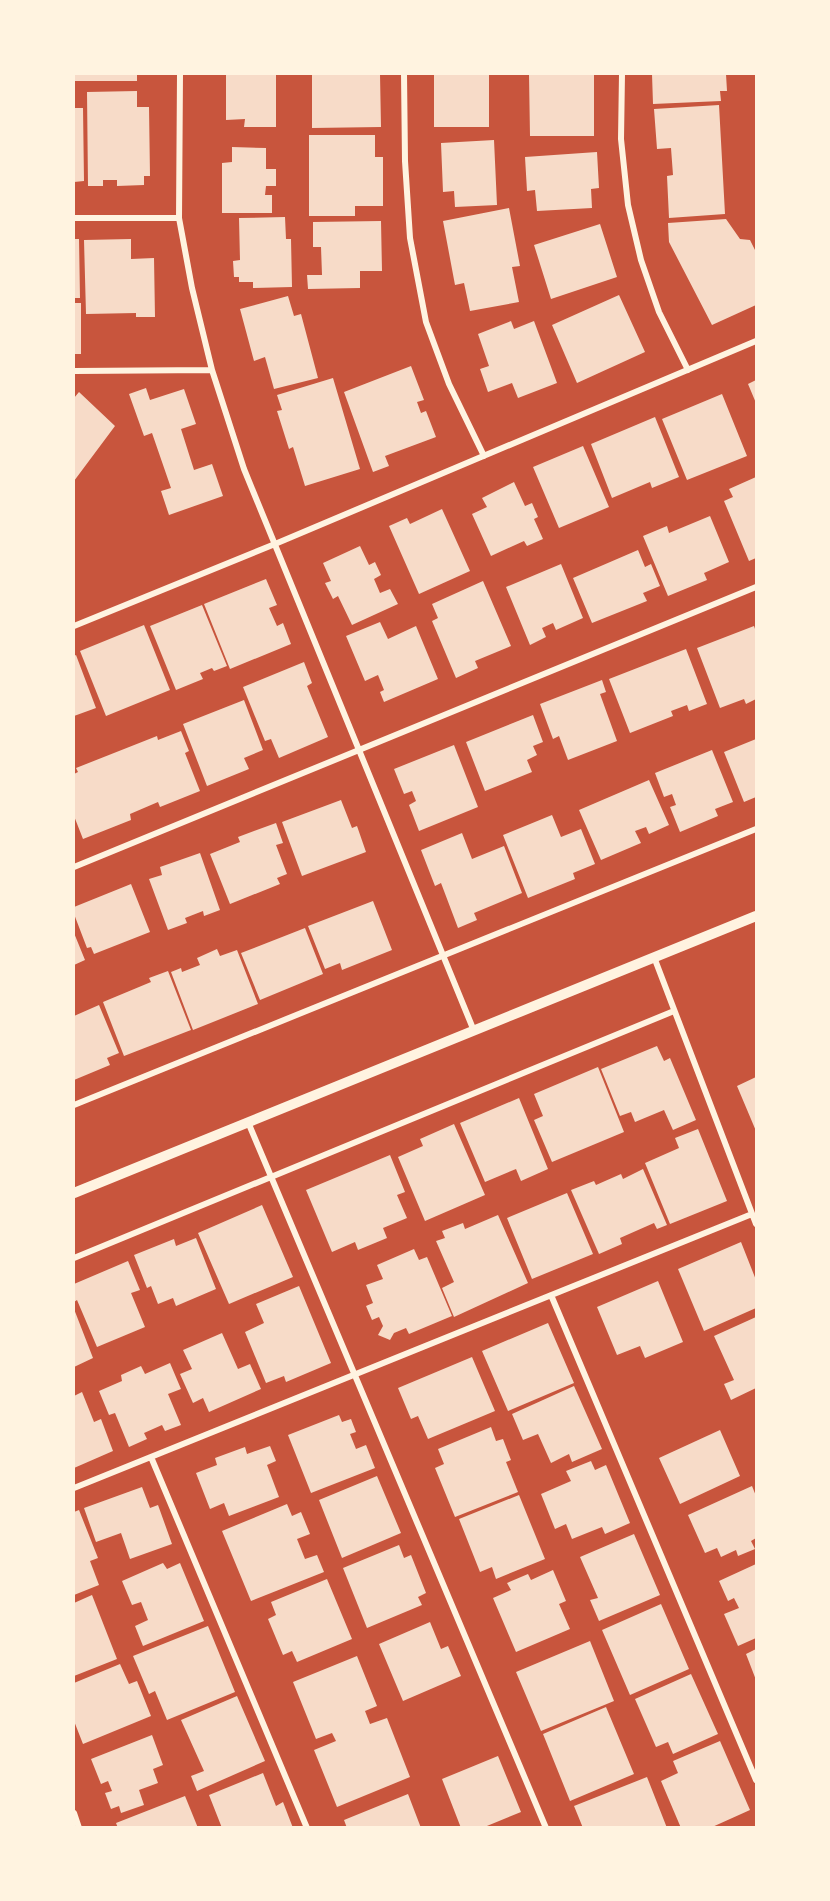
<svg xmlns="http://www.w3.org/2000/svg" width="830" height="1901" viewBox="0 0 830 1901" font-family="'Exo 2',sans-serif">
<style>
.building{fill:#f7dbc8}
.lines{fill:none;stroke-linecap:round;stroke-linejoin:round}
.minor{stroke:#fff3e0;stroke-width:6}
.tertiary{stroke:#fff3e0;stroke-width:10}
</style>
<rect width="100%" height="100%" fill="#c8553d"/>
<path class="building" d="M74,74H137V81H74Z
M226,74H276V127H244L245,119L226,120Z
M312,74H380L381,127L312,128Z
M434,74H489V127H434Z
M529,74H594V136H530Z
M652,74H726L727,91H720L721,101L653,104Z
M137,91V107H149L150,176H144V185L117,186V180H103V186H88L87,92Z
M719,105L725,214L669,218L667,176L673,175L671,148L657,149L654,109Z
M74,108H83L84,181L74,182Z
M309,135H375V157H383V206H355V216H309Z
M494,140L497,205L455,207L454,191L443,192L441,143Z
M232,147L266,148V169H276V186H266L265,195H272V213H222V163L232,162Z
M597,152L599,188L591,189L592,208L537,211L535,190L527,191L525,157Z
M509,208L520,266L512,267L519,302L470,311L464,283L455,285L443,221Z
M285,217L286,239H291L292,287L253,288V282H239V277H234L233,261L240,260L239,218Z
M726,219L740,239L750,240L756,252V305L712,325L669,242L668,223Z
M381,221L382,271H360V288L308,289L307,275H322L321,247H313V222Z
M600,224L617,277L551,299L534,245Z
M74,239H79L80,298H74Z
M131,239V259L154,258L155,317H136V313L86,314L84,240Z
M619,295L645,352L577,383L552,325Z
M288,296L294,316L301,314L318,378L274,389L265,357L254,361L240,309Z
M74,303H81V354H74Z
M511,321L514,329L534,321L557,383L518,398L512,383L488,392L480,369L489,366L478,334Z
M411,366L424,400L417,402L421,413L426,411L436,437L385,456L389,466L373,472L344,392Z
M333,378L360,469L305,486L293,447L289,449L277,411L282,410L277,395Z
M756,380V403L748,384Z
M146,388L150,400L184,389L196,424L181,429L194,470L212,464L223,496L169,515L161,491L171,488L152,433L144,436L129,394Z
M79,392L115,426L74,481V398Z
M722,394L747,456L687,480L662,419Z
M655,417L679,477L652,488L650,482L612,498L591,444Z
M583,446L609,507L559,528L533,467Z
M756,477V558L749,561L724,501L733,497L729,489Z
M514,482L525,506L532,503L538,517L534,519L543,539L527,546L524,541L491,556L472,514L487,507L482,498Z
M442,509L470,571L419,594L389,526L407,518L410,524Z
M710,516L729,562L704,573L707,580L668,596L643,536L667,526L669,533Z
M360,546L369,565L375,562L381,575L374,579L380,593L390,589L398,604L352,625L338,596L333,599L325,583L331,581L323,563Z
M638,550L645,567L651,564L660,586L643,593L647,601L592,623L573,578Z
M561,564L583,618L556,630L553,623L542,628L546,637L530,645L506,587Z
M266,579L277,605L269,608L277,626L283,623L291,644L230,669L204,604Z
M483,581L511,646L475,661L478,668L456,678L432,621L438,618L432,604Z
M202,605L227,666L214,671L212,668L200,673L203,679L176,690L150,626Z
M380,622L388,639L416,626L438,679L384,702L380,692L384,690L378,675L365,681L346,636Z
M144,625L170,690L106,716L80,651Z
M754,626L756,632V699L746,704L744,699L720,708L697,648Z
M686,649L707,704L689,711L687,705L671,711L673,716L630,733L609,679Z
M76,655L96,708L74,716V656Z
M304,662L312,683L307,686L328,737L279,758L271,739L265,741L243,687Z
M602,680L606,692L600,694L617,741L568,760L559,736L553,739L540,704Z
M244,700L263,750L244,758L249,769L207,786L183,724Z
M533,715L543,742L533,746L537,755L527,760L532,772L485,791L466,742Z
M181,731L189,751L185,753L200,791L160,807L158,802L130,814L131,820L83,839L74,816V774L78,772L76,768L157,736L158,740Z
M756,739V797L744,802L724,752Z
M454,745L478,807L419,831L409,805L416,801L412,791L404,794L394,769Z
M712,750L733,802L715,809L718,816L680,832L670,807L676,805L672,794L664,797L655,773Z
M649,780L669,825L649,834L646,827L635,831L641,843L601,860L579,810Z
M341,800L352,828L357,826L366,852L302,876L282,822Z
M552,815L561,837L581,829L595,864L573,873L575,879L528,898L503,835Z
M276,823L283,843L276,845L287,874L277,878L280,884L230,904L210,854L240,842L238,837Z
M462,833L472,859L504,846L522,893L474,913L477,920L458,928L441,883L435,886L421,850Z
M200,853L220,910L204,916L203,911L185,918L187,923L168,930L149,879L162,875L160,867Z
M131,884L150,932L94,954L91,947L87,948L74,914V907Z
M373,901L392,950L342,970L340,963L325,969L308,926Z
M305,928L323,974L260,1000L241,953Z
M74,933L85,960L74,965Z
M217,949L220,956L237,950L258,1004L193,1030L171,972L181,968L182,972L200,965L197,958Z
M168,971L191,1030L124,1056L103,1002L151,982L149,978Z
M99,1005L119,1053L107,1058L110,1065L74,1080V1016Z
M657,1046L664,1061L670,1058L696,1120L673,1130L664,1110L635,1122L631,1112L620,1116L601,1069Z
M598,1067L624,1132L552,1162L534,1120L543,1116L534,1094Z
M756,1077V1131L737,1086Z
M519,1098L548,1169L521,1181L516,1169L485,1182L460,1123Z
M454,1124L485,1195L425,1221L398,1157L423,1146L420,1139Z
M698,1129L727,1201L670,1224L645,1163L679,1148L675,1138Z
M390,1155L405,1192L397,1195L407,1218L383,1228L387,1238L358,1250L355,1242L332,1252L306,1190Z
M643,1169L667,1225L657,1229L654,1223L620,1238L622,1244L599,1254L571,1190L594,1181L596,1185L621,1174L623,1179Z
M567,1193L593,1254L532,1279L507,1218Z
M262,1205L293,1277L229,1304L198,1233Z
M498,1215L528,1283L454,1317L442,1288L454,1282L436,1241L445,1238L442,1231L463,1223L465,1229Z
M196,1238L216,1289L176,1306L173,1298L158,1304L151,1286L147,1288L134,1255L174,1239L176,1246Z
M741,1242L756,1280V1308L704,1331L678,1269Z
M414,1249L419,1260L427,1257L452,1316L409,1334L406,1328L394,1333L390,1340L378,1335L383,1326L379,1317L372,1320L366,1306L373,1303L366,1285L383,1279L377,1265Z
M128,1261L140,1290L131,1293L145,1327L97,1347L77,1300L74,1302V1284Z
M658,1281L683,1342L645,1358L640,1346L617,1355L597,1307Z
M299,1286L331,1363L286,1382L284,1376L266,1383L245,1332L264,1323L256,1304Z
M74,1309L93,1358L74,1367Z
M756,1317V1388L731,1400L724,1384L734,1380L714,1336Z
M548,1323L574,1383L508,1411L482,1351Z
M222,1333L238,1369L250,1364L261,1389L209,1412L203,1398L193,1403L180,1374L192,1369L183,1350Z
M472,1357L495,1411L428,1439L418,1416L411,1419L398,1388Z
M170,1363L181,1389L168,1394L181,1425L165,1431L162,1425L144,1433L147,1439L129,1447L115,1413L109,1415L99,1391L122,1381L121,1375L141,1366L145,1374Z
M574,1386L602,1449L572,1462L569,1454L551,1463L538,1434L523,1440L512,1414Z
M82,1392L94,1422L101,1419L113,1451L74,1468V1396Z
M339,1415L342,1422L351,1419L356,1432L350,1434L356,1449L366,1445L375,1468L311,1493L288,1435Z
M491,1427L496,1441L503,1439L511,1460L506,1462L518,1492L455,1517L435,1468L444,1464L438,1449Z
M720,1430L740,1476L680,1504L659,1458Z
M270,1446L276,1461L267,1465L279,1497L229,1516L224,1503L210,1509L196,1473L217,1465L215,1458L245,1447L247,1454Z
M591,1461L595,1470L606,1465L630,1523L605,1534L602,1527L572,1539L566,1524L555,1529L541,1494L571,1481L566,1471Z
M377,1476L401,1533L342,1558L319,1500Z
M752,1486L756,1496V1538L751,1541L755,1549L738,1556L736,1550L721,1557L717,1548L705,1553L688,1515Z
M142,1487L150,1508L158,1505L172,1544L130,1559L121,1533L96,1542L84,1508Z
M519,1495L545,1559L496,1579L492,1567L480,1572L459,1519Z
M287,1504L292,1516L301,1512L310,1534L297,1539L305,1559L317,1555L324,1572L251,1601L222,1531Z
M79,1510L98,1558L90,1561L99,1585L74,1595V1512Z
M634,1534L660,1595L599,1621L590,1600L598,1598L580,1557Z
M399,1545L404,1558L411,1555L426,1593L418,1597L422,1605L367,1628L343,1568Z
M163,1563L167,1569L180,1563L204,1621L143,1646L135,1626L148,1620L141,1602L132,1605L122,1581Z
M756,1564V1638L738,1646L724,1614L739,1608L734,1598L728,1601L719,1581Z
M553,1570L566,1601L559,1604L570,1629L516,1652L493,1598L511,1590L507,1583L528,1574L531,1580Z
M327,1579L352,1639L297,1662L292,1651L283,1655L268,1619L276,1615L271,1602Z
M92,1595L117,1659L74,1676V1603Z
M661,1604L689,1669L630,1695L602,1630Z
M430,1622L441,1649L448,1646L461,1676L403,1701L379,1644Z
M208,1626L235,1692L167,1720L155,1691L149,1694L133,1656Z
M590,1641L614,1701L541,1731L516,1672Z
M756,1649V1680L746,1654Z
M357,1656L377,1706L365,1711L370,1724L387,1718L410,1777L337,1807L314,1750L336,1741L332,1733L316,1739L293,1682Z
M120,1664L129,1684L137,1681L151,1716L83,1744L74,1721V1683Z
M691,1674L718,1734L673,1754L668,1742L656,1747L635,1699Z
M237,1696L265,1761L197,1791L191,1776L204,1771L181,1720Z
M606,1707L634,1774L570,1801L543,1734Z
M152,1735L163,1765L153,1769L158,1783L139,1790L144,1805L121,1813L119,1806L111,1809L105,1793L112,1791L108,1781L101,1784L91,1759Z
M720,1741L750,1810L710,1828H681L661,1781L678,1773L673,1761Z
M498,1756L521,1812L482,1828H461L442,1779Z
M263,1773L276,1806L283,1802L293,1828H222L209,1795Z
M647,1777L667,1828H583L574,1806Z
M408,1794L421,1828H347L344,1820Z
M185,1796L198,1828H118L116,1823Z"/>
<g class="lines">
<path class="minor" d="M180,74L179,218L192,288L212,370L244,469L474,1031
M404,74L405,161L410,238L426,322L449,384L484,456
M622,74L621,139L628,205L641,260L659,312L688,370
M74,218H179
M74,371L212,370
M74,626L275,544L756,341
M74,867L756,587
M654,957L756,1224
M74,1105L756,829
M248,1122L546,1828
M74,1258L674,1011
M551,1295L756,1780
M151,1457L307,1828
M74,1488L752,1214
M74,1813L79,1828"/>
<path class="tertiary" d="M74,1193L756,916"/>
</g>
<rect width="830" height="1901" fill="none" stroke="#fff3e0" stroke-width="150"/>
</svg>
